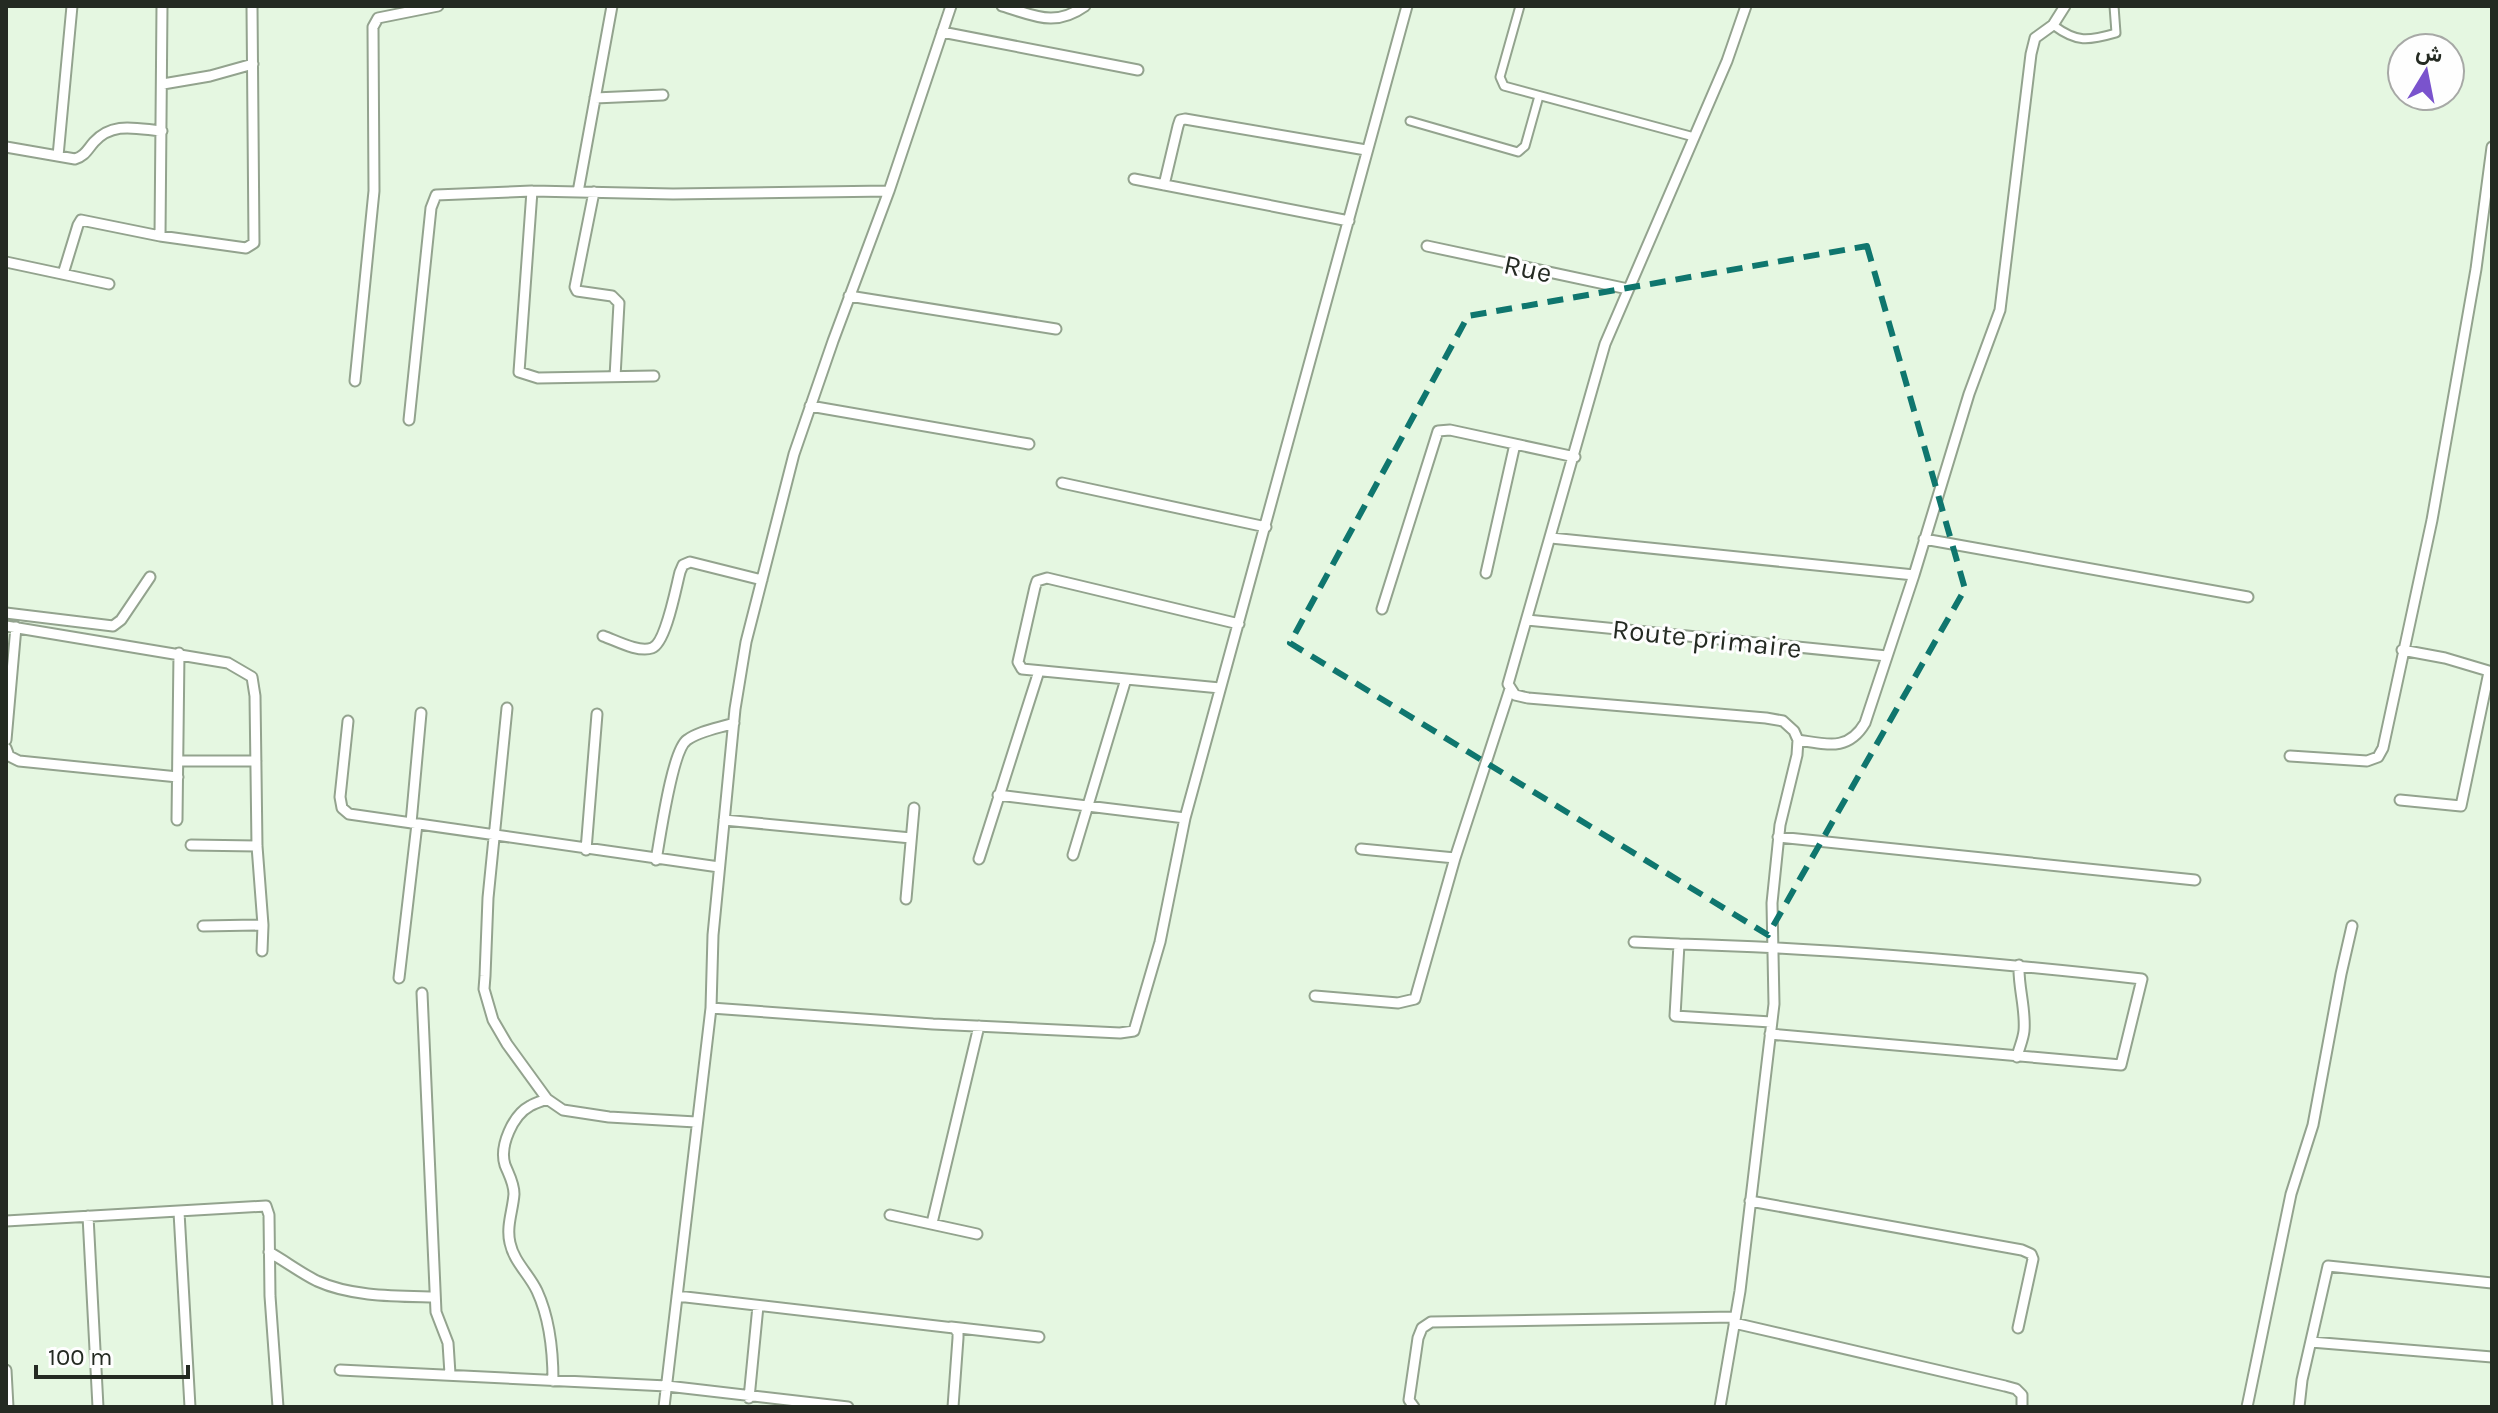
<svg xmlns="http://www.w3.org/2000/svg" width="2498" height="1413" viewBox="0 0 2498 1413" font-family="Karla,Vazirmatn,sans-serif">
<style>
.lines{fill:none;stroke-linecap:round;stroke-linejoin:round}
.pedestrian-casing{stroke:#93a38e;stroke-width:11}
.minor-casing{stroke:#93a38e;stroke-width:13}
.pedestrian{stroke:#fff;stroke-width:7}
.minor{stroke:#fff;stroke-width:9}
.marked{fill:none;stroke:#0f766e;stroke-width:6;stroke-dasharray:16 10;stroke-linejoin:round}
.labels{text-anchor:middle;stroke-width:6;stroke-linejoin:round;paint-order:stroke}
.street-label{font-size:28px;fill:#242a22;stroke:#fefefe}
</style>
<rect width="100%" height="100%" fill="#e5f7e1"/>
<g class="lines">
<defs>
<path id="pedestrian" d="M1520,6L1500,77L1504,86L1694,137
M2053,25C2077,43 2088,41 2116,33L2114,6
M1410,121L1518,152L1525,146L1539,96"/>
<path id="minor" d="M1002,6C1034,15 1054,28 1085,6
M942,32L1138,70
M163,84L210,76L253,64
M595,98L663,95
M6,147L75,159C85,156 87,150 94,142C113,121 137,129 162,131
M58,156L72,6
M1134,179L1349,221
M1164,185L1178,126L1180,120L1185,119L1366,150
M532,191L519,372L538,378L654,376
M578,192L612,6
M594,192L575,287L577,291L612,296L619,303L615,377
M160,236L162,6
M1427,246L1628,289
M6,262L109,284
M63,274L78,225L81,220L160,236L246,248L254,243L252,6
M849,296L1056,329
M355,381L374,191L373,27L378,18L438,6
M810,406L1029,444
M409,420L431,208L436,195L532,191L673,194L889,191
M1062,483L1266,527
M1551,538L1914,575
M1924,539L2248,597
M1486,573L1515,444
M1382,609L1438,431L1450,430L1575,457
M6,613L113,626L121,620L150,577
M1527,620L1887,656
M6,626L228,663L252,677L255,696L257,846L263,925L262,951
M603,636C615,640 638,653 652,648C666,643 676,587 680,572L683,565L690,562L762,580
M2402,650L2445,658L2492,672
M1220,688L1022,669L1018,662L1035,587L1037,581L1047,578L1239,624
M507,708L488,898L485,976L484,989L493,1020L507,1044L547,1099L563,1110L609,1117L696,1122
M348,721L340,797L342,808L349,814L719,867
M6,740L16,627
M1798,740C1826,744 1848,752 1865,723L1914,575L1969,394L2000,310L2031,54L2035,38L2053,25L2065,6
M6,748L9,756L19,761L178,777
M2290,756L2367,761L2378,757L2383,748L2432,520L2476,269L2492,147
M178,761H256
M998,795L1185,818
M2400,800L2461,806L2489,672
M177,820L179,653
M724,820L911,838
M411,823L421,713
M1778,837L2195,880
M191,845L257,846
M1361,849L1455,858
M586,850L597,714
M1073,855L1126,679
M979,859L1039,671
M656,860C660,839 672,750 687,740C699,731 719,728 734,723
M906,899L914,808
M203,926L263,925
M1634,942L1679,944
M399,978L417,824
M422,993L436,1312L448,1343L450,1374
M1315,996L1398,1003L1415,999L1455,858L1510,689
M711,1008L933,1024L1120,1033L1134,1031L1160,942L1185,818L1407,6
M1770,1034L2121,1065L2142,979C1988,962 1834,948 1679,944L1675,1016L1771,1022
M2017,1057C2019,1048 2023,1040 2024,1031C2026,1009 2018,987 2019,965
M547,1099C542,1101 535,1103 530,1106C513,1115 499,1146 505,1165C509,1175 514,1183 514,1194C513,1210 506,1226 510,1243C514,1262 529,1274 537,1291C549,1317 553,1352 553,1381
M1750,1201L2022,1250L2031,1254L2033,1259L2018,1328
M179,1212L190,1407
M890,1215L977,1234
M88,1216L98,1407
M6,1221L266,1206L269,1215L270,1296L278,1407
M932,1223L979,1026
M269,1252C285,1261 301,1273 317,1281C352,1297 397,1296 435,1297
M677,1296L954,1328L958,1333V1338L953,1407
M1734,1323L2005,1386L2016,1389L2022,1395V1407
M951,1327L1039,1337
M2311,1342L2492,1357
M6,1370L8,1407
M340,1370L667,1386L848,1407
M749,1398L758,1306
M664,1407L711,1008L713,935L735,709L746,642L794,454L833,341L889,191L951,6
M1414,1407L1409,1400L1418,1338L1422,1328L1431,1322L1735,1317
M1720,1407L1740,1291L1774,1004L1772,903L1780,825L1797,755L1798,740L1794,731L1783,721L1766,718L1528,698L1515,695L1508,684L1605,344L1727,61L1746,6
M2247,1407L2291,1194L2313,1125L2341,974L2352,926
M2299,1407L2302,1380L2328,1266L2492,1283"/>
</defs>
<use href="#pedestrian" class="pedestrian-casing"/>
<use href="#minor" class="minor-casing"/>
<use href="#pedestrian" class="pedestrian"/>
<use href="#minor" class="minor"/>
</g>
<path class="marked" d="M1867,246L1965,589L1768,935L1290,643L1468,316Z"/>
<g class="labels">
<g class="street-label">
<text transform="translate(1528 268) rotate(12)" y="10">Rue</text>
<text transform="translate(1707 638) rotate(6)" y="10">Route primaire</text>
</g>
</g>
<rect width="2498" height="1413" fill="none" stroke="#242a22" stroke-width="16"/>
<g transform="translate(2426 72) rotate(10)"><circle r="38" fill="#fefefe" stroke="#a7a9a6" stroke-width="2"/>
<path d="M0-6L14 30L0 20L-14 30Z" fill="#7a53cd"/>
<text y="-12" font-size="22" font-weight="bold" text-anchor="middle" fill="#242a22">ش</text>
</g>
<path d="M36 1365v12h152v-12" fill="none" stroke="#242a22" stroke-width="4"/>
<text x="48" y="1365" font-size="24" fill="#242a22" stroke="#fefefe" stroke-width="6" paint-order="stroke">100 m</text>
</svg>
